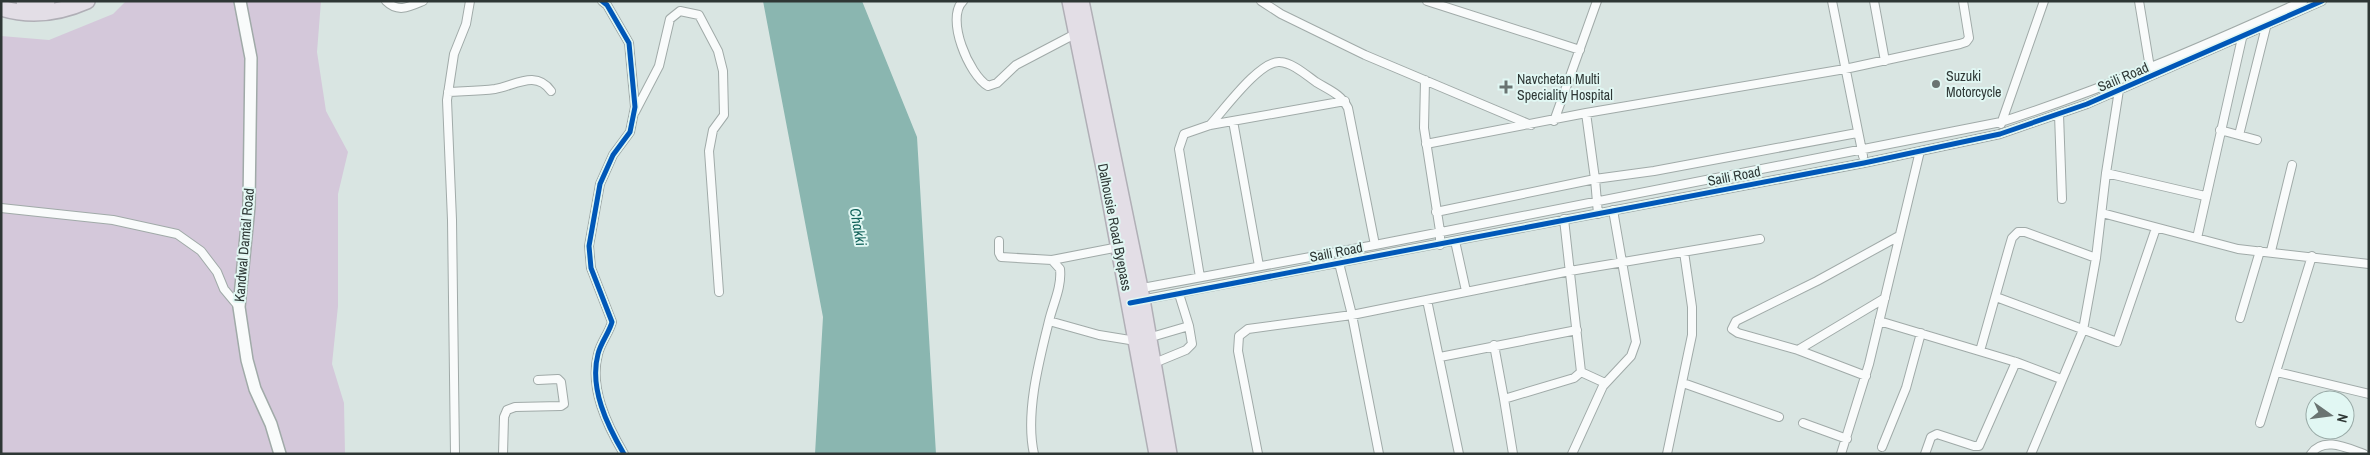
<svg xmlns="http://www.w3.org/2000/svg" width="2370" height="455" viewBox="0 0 2370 455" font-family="'Archivo Narrow',sans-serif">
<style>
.green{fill:#d4c8da}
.water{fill:#8ab6b0}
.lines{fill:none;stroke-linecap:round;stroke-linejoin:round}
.street-casing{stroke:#a0aaa8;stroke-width:10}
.secondary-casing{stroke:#a0aaa8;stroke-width:14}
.highway-casing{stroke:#b0afb6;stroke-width:18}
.street{stroke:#f9fbfb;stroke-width:8}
.secondary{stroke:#f9fbfb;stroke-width:11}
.highway{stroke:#e3dee6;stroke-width:15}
.cycleway-casing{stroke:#e1f7f3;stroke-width:8}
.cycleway{stroke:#0057b8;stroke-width:5}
.poi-dot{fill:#6a7472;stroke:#e1f7f3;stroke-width:2}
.labels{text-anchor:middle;stroke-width:4;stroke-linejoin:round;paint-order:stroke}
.poi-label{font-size:14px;fill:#2e3735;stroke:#e1f7f3;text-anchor:start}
.street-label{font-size:14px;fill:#2e3735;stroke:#e1f7f3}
.water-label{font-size:15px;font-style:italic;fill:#11625a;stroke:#e1f7f3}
</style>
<rect width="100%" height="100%" fill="#d9e5e2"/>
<path class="green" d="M126,1H321L317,52L326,111L348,152L338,194V306L332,364L344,403L345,454H1V36L49,40L113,14Z"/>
<path class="water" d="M763,1H862L917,137L936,454H815L823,317Z"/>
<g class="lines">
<defs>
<path id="street" d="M386,1C398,13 409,7 423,1
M602,1L607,5L629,43L635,107L630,132L613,155L600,184L589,246L591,268L612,322C609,333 601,342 598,354C589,388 607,425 624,454
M963,1C945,18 969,75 988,86L997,83L1016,65L1077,33
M1261,1L1281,14L1365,55L1531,125
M1427,1L1580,50
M1832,1L1863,156
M1874,1L1885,61
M2139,1L2150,68
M1425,80L1424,128L1440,231V245
M448,92C464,91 479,91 495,89C514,86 536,69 551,91
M635,112L659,66L670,19L680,11L699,15L718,51L723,71L724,115L713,130L709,151L719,292
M1586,113L1595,179L1598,214
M2059,114L2062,199
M1233,121L1259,266
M1554,121L1597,1
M2001,124L2044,1
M1210,125C1224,110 1260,60 1280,62C1293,63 1306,75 1316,82C1329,90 1341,94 1348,108L1375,245
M2220,130L2257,140
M2239,135L2266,27
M1426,144L1586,113L1845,69L1960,44L1966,42L1969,38L1963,1
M2106,173L2205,196
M1,208L113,220L177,234L201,251L217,272L224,289L239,307
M1436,212L1595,179L1654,171L1857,133
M2102,213L2238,249L2369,264
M2197,238L2242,38
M999,241V253L1001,257L1052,260L1060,269C1062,287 1053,304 1049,321C1039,361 1025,414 1034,454
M1455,241L1466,291
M2271,251L2292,165
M1052,260L1119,247
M1339,263L1352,315L1379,454
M1200,277L1179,149L1184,134L1210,125L1345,101
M1137,289L1375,245L2001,122C2104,89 2204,46 2303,1
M1996,297L2117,342L2156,228
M1141,300L1864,163L2000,134L2087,104L2322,1
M1427,300L1459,454
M2240,318L2260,251
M1049,321L1099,335L1136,341
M1879,321L2016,362L2061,379
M1148,338L1189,326
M1494,345L1504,399L1574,378L1581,372L1564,219
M1798,350L1885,298
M1980,351L2009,248L2012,238L2018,232H2025L2096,258
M1440,357L1577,330
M1152,364L1186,350L1192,344L1189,326L1179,294
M1581,372L1605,383
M2277,372L2369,394
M1866,376L1798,350L1738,333L1732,329L1736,321L1817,281L1899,236
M1683,383L1779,417
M1504,399L1513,454
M1803,423L1847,439
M2260,423L2312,256
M1882,447L1906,388L1921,333
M455,454L452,220L447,100L454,54L466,24L470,1
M503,454L504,417L507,410L515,407L561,406L564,404L561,382L558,379L538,380
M1258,454L1238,351L1239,336L1248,329L1352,315L1570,271L1760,239
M1572,454L1603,386L1631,356L1636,342L1613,210
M1667,454L1692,335V307L1684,252
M1841,454L1869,364L1920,151
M1925,454L1931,437L1937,434L1974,446H1979L2016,362
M2031,454L2083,330L2096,258L2106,173L2119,90
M2311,454C2323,436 2347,448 2364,454"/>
<path id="secondary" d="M240,1L251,58L249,206L239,307L247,360L255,389L271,424L280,454"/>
<path id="highway" d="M24,1H47
M1070,1L1104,168L1157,454
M1081,1L1140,288L1169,454
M1,8C30,17 60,13 87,1"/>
</defs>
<use href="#street" class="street-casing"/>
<use href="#secondary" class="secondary-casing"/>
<use href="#highway" class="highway-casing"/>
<use href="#street" class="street"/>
<use href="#secondary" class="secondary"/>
<use href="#highway" class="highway"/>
<defs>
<path id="cycleway" d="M602,1L607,5L629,43L635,107L630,132L613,155L600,184L589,246L591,268L612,322C609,333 601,342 598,354C589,388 607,425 624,454
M1130,303L1864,163L2000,134L2087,104L2322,1"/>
</defs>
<use href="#cycleway" class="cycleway-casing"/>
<use href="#cycleway" class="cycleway"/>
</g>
<g class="poi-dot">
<circle cx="1936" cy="84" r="5"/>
<path d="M1503.5 79.5h5v5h5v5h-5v5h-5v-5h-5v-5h5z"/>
</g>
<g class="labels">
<g class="poi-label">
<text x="1946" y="81">Suzuki<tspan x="1946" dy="16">Motorcycle</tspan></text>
<text x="1517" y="84">Navchetan Multi<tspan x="1517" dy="16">Speciality Hospital</tspan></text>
</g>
<g class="street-label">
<text transform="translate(2123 77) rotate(-23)" y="5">Saili Road</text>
<text transform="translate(1734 176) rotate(-11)" y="5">Saili Road</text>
<text transform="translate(1115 227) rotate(79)" y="5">Dalhousie Road Byepass</text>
<text transform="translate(244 245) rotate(-85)" y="5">Kandwal Damtal Road</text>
<text transform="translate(1336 252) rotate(-11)" y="5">Saili Road</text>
</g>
<g class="water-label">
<text transform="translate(858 227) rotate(80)" y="5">Chakki</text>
</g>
</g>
<rect width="2370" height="455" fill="none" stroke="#2e3735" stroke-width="5"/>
<g transform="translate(2330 415) rotate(104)"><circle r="24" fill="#e1f7f3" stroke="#99aaa7"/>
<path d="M0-4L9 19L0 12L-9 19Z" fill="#6a7472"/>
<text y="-8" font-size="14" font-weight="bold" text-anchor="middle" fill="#2e3735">N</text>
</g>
</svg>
